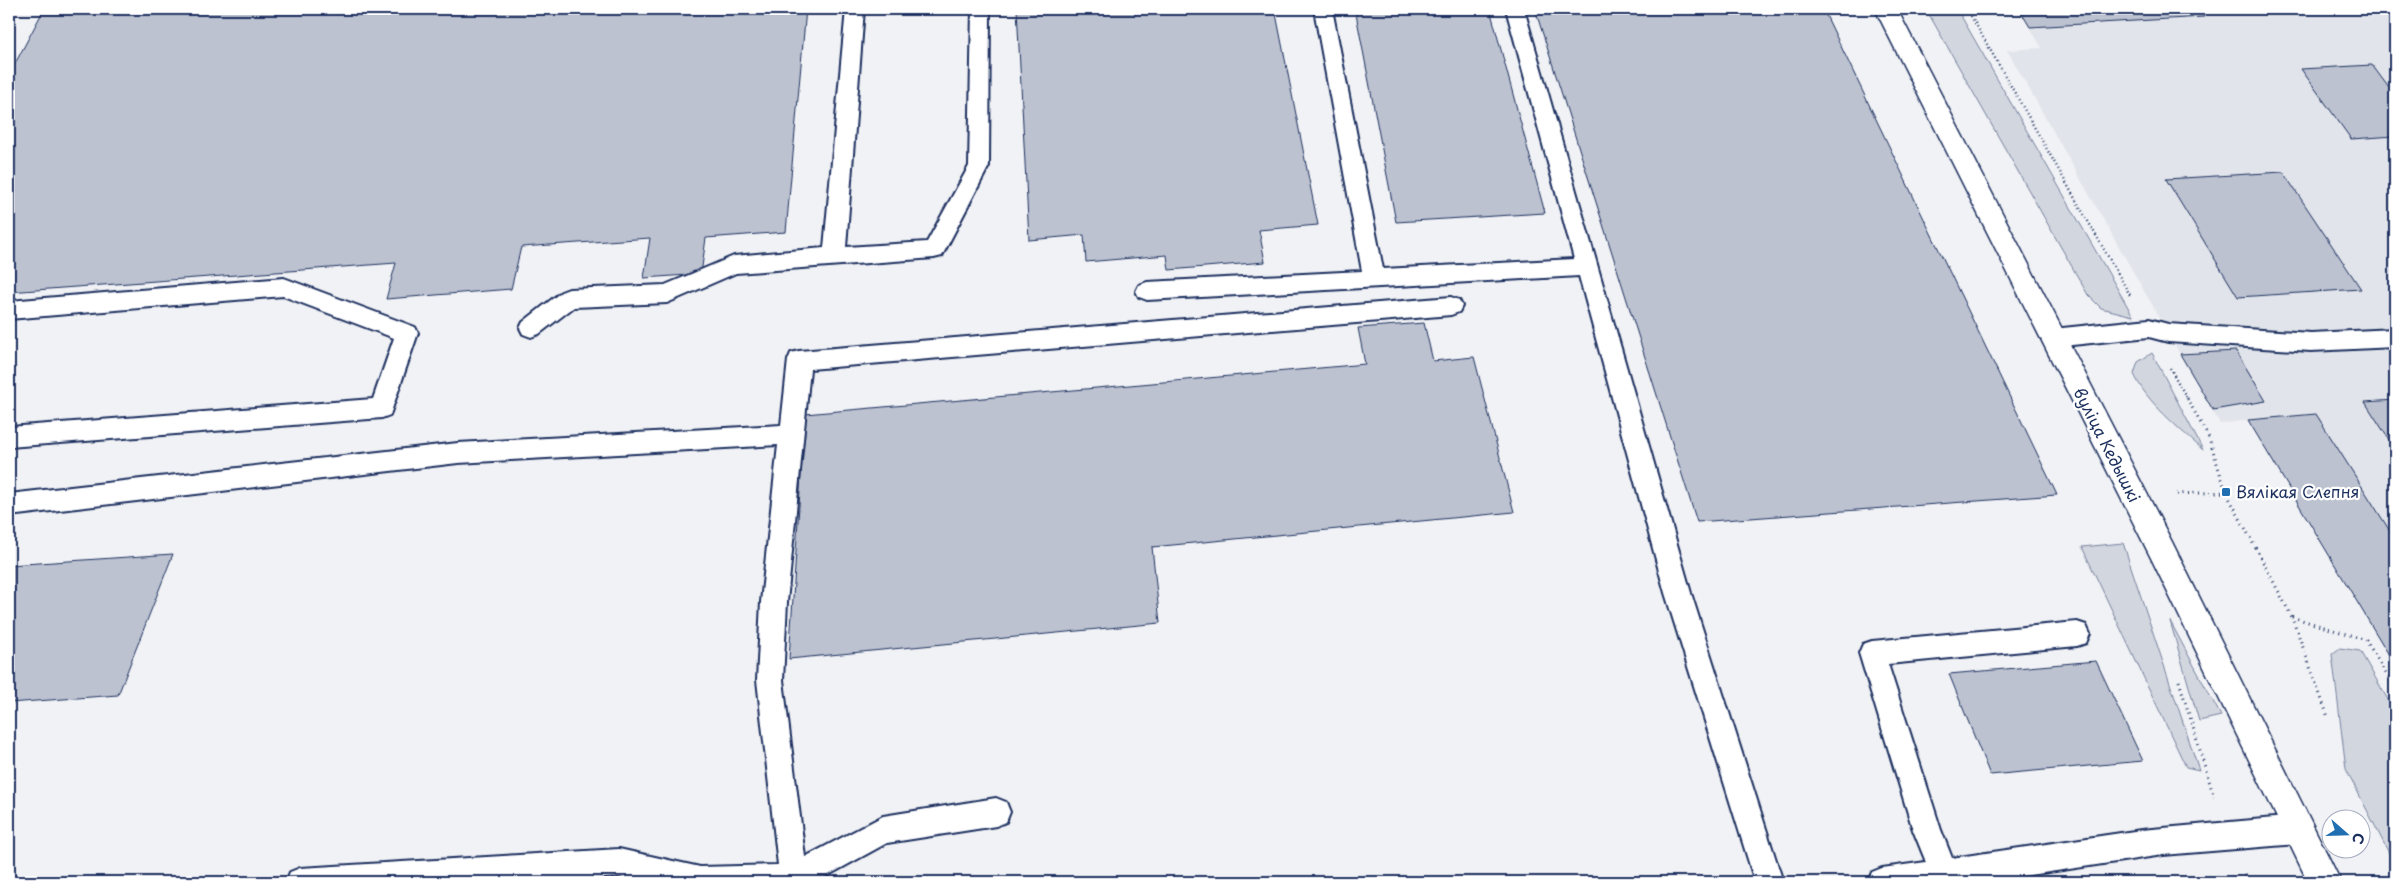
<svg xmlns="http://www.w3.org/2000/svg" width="2404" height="891" viewBox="0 0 2404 891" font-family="'Playpen Sans',sans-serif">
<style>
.built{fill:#e1e4ea}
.green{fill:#d2d6df;stroke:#76829e}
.building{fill:#bcc2d0;stroke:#1b2f5e}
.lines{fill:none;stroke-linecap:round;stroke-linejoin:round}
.lane-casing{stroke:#1b2f5e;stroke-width:4}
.secondary-casing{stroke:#1b2f5e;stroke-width:3}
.path-far1{stroke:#1b2f5e;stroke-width:2.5;stroke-dasharray:1 3;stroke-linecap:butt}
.path{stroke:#1b2f5e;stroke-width:3;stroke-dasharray:1 4.5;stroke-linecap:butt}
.lane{fill:#fff;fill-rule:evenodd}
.secondary{fill:#fff;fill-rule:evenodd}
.poi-dot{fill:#1f6fb2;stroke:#fff;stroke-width:2}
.labels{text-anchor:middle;stroke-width:4.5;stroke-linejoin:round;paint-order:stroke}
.street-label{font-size:16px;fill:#1b2f5e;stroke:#fff}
.poi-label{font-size:16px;fill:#1b2f5e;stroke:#fff;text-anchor:start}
</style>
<rect width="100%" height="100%" fill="#f1f2f5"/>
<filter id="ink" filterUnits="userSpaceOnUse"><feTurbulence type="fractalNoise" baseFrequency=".02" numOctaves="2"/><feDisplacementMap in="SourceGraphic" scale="10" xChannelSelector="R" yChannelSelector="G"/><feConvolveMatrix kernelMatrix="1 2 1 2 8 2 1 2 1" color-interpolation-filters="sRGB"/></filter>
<g filter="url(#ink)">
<path class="built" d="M2019,9H2395V665L2248,420L2220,424L2180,354L2007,50L2042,48Z"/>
<path class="green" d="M1926,9H1957L2133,316L2101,308L2088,295Z
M2152,353L2203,450C2180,429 2146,402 2134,374L2138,362Z
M2123,543L2199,770L2186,767L2082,547Z
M2170,621L2221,716L2199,721Z
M2340,648L2360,651L2395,712V865L2346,769L2332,654Z"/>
<path class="building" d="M44,9H806L786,232L706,238L701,274L644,278L650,238L521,247L511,289L386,299L396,263L9,292V75Z
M1017,9H1275L1318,225L1259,230L1265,262L1169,270L1167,255L1086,262L1084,235L1029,240Z
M1355,9H1490L1545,213L1396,222Z
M1535,9H1823L2057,495L1697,522Z
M2019,9H2198L2204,17L2030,27Z
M2372,65L2395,96V136L2351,139L2301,69Z
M2283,172L2361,289L2238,297L2166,179Z
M1424,323L1433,361L1474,357L1514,512L1152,547L1160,623L789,659L805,414L1365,364L1358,328Z
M2236,351L2266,401L2213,410L2180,354Z
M2395,400V449L2365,402Z
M2316,414L2395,539V665L2248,420Z
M173,554L118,695L9,703V565Z
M2096,661L2143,761L1990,775L1949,674Z"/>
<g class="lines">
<defs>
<path id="lane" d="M846,9H864L846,247L927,242L969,166L972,9H990L989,166L942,256L934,258L736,273L667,303L574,307L539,334L531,337L523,334L520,328L523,322L561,292L569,289L665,285L734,256L824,248Z
M1314,9H1332L1383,269L1574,259L1506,9H1524L1691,593L1783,882H1755L1665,593L1579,276L1147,300L1139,297L1136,291L1139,285L1147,282L1362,271Z
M284,278L415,327L418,333L390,415L382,418L9,447V427L373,399L394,338L283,296L9,319V301Z
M1451,297L1459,300L1462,306L1459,312L1451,315L810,369L787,602L783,680L805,857L883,816L996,798L1006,802L1010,812L1006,822L996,826L887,843L816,882H642L619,877L534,882H286L290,872L300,868L619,849L700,867L778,865L757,680L761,602L778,445L458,463L9,516V494L458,443L781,425L788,360L791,353L799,351Z
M2149,319L2168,324L2311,333L2395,329V347L2311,351L2168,342L2149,337L2053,347L2045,344L2042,338L2045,332L2053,329Z
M2077,622L2086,625L2090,634L2086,643L2077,646L1888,664L1941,830L1952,858L2141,830L2298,816L2308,820L2312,830L2308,840L2298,844L2163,855L1983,882H1868L1872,872L1882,868L1926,862L1913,830L1859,653L1863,644L1872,641Z"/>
<path id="secondary" d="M1875,9H1897L2172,542L2341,882H2308L2152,560Z"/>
</defs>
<use href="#lane" class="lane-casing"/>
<use href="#secondary" class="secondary-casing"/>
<path class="path-far1" d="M1967,9L2130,295
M2170,368L2188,400"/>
<path class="path" d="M2187,398L2209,438L2226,492L2292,617L2328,717
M2177,494L2226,492
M2292,617L2366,640L2395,689
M2179,681L2214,797
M2245,875L2249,882"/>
<use href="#lane" class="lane"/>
<use href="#secondary" class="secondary"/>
</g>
</g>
<rect class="poi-dot" x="2221" y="487" width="10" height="10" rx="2.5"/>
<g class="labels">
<g class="street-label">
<text transform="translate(2107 445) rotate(63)" y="6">вуліца Кедышкі</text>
</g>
<g class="poi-label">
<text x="2236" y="498">Вялікая Слепня</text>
</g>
</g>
<rect width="2404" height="891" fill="none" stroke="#fff" stroke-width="30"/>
<rect x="15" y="15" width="2374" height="861" fill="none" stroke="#1b2f5e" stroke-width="2" filter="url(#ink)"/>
<g transform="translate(2346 834) rotate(110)"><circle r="24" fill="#ffffff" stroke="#a4acbf"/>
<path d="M0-4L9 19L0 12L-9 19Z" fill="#1f6fb2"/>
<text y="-8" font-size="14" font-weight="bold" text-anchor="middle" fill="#1b2f5e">С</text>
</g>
</svg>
